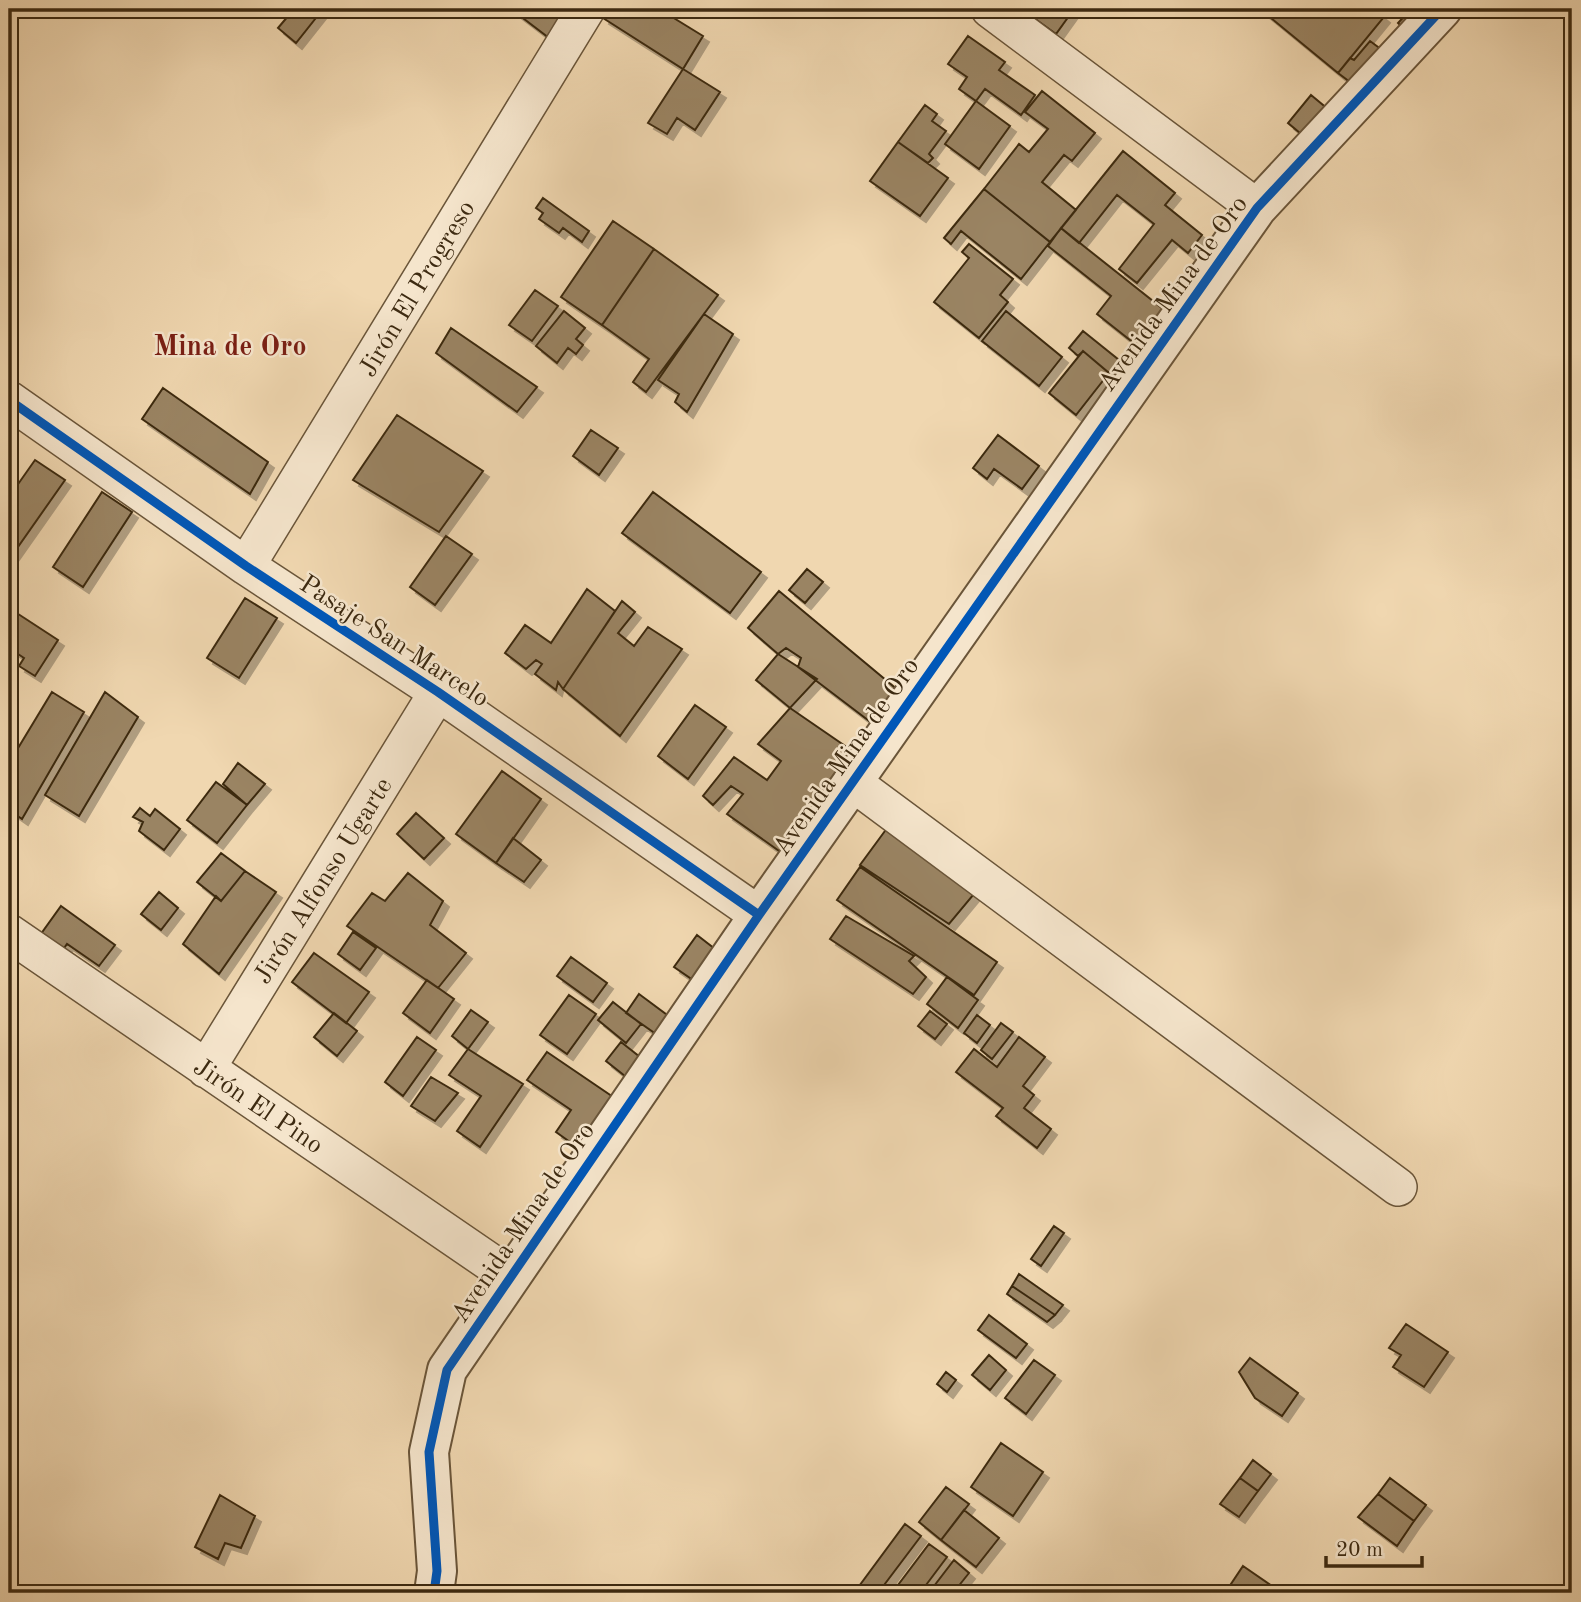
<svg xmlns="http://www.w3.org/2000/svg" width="1581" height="1602" viewBox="0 0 1581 1602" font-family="'Old Standard TT',serif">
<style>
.building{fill:#9a8464;stroke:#3d2a11;stroke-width:2;filter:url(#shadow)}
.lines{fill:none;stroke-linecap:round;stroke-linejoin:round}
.minor-casing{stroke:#6a5539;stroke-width:40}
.tertiary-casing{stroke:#6a5539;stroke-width:42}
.minor{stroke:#f5e5cc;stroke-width:37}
.tertiary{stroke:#f5e5cc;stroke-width:38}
.cycleway-casing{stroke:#f5e5cc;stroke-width:13}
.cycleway{stroke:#0057b8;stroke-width:9}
.labels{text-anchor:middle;stroke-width:5;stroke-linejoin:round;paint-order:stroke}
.street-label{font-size:26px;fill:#3d2a11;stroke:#f5e5cc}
.neighbourhood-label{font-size:28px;font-weight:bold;fill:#7a1f14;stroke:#f5e5cc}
</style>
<defs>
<filter id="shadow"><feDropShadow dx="6" dy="6" stdDeviation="0" flood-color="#0004"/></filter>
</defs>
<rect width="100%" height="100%" fill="#f0d7b0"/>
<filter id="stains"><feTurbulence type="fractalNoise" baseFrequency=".00286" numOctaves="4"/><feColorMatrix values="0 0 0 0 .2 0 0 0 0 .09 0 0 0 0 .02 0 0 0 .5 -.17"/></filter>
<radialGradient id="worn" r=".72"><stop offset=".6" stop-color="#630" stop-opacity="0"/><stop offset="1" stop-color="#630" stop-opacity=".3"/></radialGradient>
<path class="building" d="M294,9H323L296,43L278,28Z
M511,9H563L572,16L553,41Z
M609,9H659L703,36L683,69L603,18Z
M1030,9H1074L1056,34L1027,13Z
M1260,9H1374L1384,17L1338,73Z
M1411,9H1428L1407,32L1398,23Z
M968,36L1005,62L999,70L1035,95L1021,115L985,89L976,101L959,89L967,77L948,64Z
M1370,41L1386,53L1358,88L1338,73L1350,58L1354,60Z
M683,69L720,92L695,130L677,118L667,134L648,123Z
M1042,91L1095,133L1072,161L1064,155L1042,182L1076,210L1050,242L984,189L1019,144L1029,152L1048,129L1025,112Z
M1311,95L1335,115L1312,143L1288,123Z
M976,101L1010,126L979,169L945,144Z
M925,105L937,114L932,121L946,131L929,154L933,158L928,163L898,142Z
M898,142L948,178L920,216L870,181Z
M1123,151L1175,193L1165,205L1202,235L1188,253L1172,240L1137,283L1119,269L1154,224L1117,195L1079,243L1061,228Z
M984,189L1050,242L1021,279L961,231L951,244L944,238Z
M543,198L589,231L582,242L563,228L559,233L539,219L543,213L536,208Z
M613,221L654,249L602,325L561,297Z
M1061,228L1163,309L1135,344L1097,314L1111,296L1048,246Z
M969,244L1013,279L1000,295L1008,302L979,338L934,302L969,258L962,252Z
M654,249L718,295L646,392L633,382L649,359L602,325Z
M535,290L558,306L532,341L509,325Z
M564,311L585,328L576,339L583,345L576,354L568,348L557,363L536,346Z
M1006,311L1062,357L1039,386L982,341Z
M704,314L733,334L687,412L675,402L679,394L658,380Z
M451,328L537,387L517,412L436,353Z
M1083,331L1119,360L1109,373L1083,351L1078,356L1069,348Z
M1083,351L1109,373L1076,415L1049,393Z
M163,388L268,462L250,494L142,419Z
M397,415L483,471L439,532L353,480Z
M591,430L618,448L599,475L573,456Z
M998,435L1039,466L1022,489L994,469L987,479L973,468Z
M35,460L65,480L13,554L9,551V497Z
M102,492L132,512L83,587L53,567Z
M653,492L761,572L730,613L622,533Z
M446,536L472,554L435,605L410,587Z
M807,569L823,582L805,603L789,590Z
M587,589L615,611L563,689L558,682L556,690L535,674L542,664L536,660L526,669L505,653L525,625L551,643Z
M779,591L905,696L881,730L798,667L801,658L786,648L778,654L748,628Z
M245,598L277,618L239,678L207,658Z
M622,601L635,612L618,633L634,646L648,627L682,649L620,736L563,689Z
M9,608L58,640L35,676L19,666L24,658L9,648Z
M778,654L817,679L790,708L756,680Z
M52,692L84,712L22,819L9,810V763Z
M105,692L138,717L79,816L45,795Z
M695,705L726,727L688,779L658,756Z
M790,708L851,750L782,853L727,814L743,794L731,786L713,805L703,796L734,757L767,780L781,761L758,744Z
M238,763L265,784L247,805L223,784Z
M502,771L541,799L496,863L456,834Z
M216,782L247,805L217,843L187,820Z
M140,808L150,816L155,809L180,829L164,850L139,831L143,822L133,817Z
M416,813L444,838L424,859L397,834Z
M893,820L984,882L949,924L860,865Z
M513,838L541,860L524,882L496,863Z
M221,853L245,871L221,901L197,882Z
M860,867L997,962L974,995L837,900Z
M245,871L276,892L219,974L183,944L216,896L221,901Z
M408,873L443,901L430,925L466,953L438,988L347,926L372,893L385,901Z
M159,892L178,908L161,930L141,914Z
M61,906L115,945L99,966L67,944L60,954L38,938Z
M846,916L914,956L909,961L926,977L913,994L830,939Z
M353,932L376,948L360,970L338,954Z
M697,935L715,949L693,980L674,967Z
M314,953L369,992L346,1023L292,982Z
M571,957L607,983L593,1002L557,976Z
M947,977L978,1000L958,1028L927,1004Z
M427,980L454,999L430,1033L403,1013Z
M639,994L678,1023L666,1041L626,1013Z
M569,995L596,1014L567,1054L540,1035Z
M613,1002L641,1024L626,1043L598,1020Z
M471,1010L488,1022L468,1049L452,1036Z
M930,1011L947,1024L935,1039L918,1026Z
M334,1013L357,1031L337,1056L314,1037Z
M977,1015L990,1025L977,1043L964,1033Z
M1001,1023L1013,1032L992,1059L981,1050Z
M417,1037L436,1050L403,1096L385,1082Z
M1019,1037L1045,1057L1023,1086L1034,1095L1024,1108L1051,1129L1037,1148L996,1116L1003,1108L956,1072L974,1049L997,1067Z
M621,1042L645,1061L630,1080L606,1061Z
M468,1049L523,1084L480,1147L457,1131L481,1096L449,1075Z
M547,1052L619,1101L584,1152L556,1132L571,1110L527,1080Z
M431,1077L458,1093L435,1121L411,1106Z
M1054,1226L1064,1233L1041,1266L1031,1259Z
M1019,1274L1063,1305L1055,1315L1012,1286Z
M1012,1286L1055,1315L1047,1322L1007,1294Z
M989,1315L1027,1344L1016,1358L978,1330Z
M1406,1324L1448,1352L1424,1387L1393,1367L1401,1355L1389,1348Z
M989,1355L1006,1370L990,1390L972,1375Z
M1250,1358L1298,1393L1282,1416L1255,1398L1239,1372Z
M1034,1360L1055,1375L1026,1414L1005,1398Z
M946,1372L956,1380L947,1392L937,1384Z
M1001,1443L1043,1472L1013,1516L971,1487Z
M1253,1460L1271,1474L1258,1491L1240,1478Z
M1240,1478L1258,1491L1239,1517L1220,1504Z
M1390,1478L1426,1505L1414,1521L1378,1494Z
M946,1487L969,1504L941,1540L919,1522Z
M1378,1494L1414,1521L1397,1546L1358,1517Z
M220,1495L255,1516L241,1548L225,1543L218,1559L195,1547Z
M964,1510L999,1538L976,1567L941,1540Z
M905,1524L921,1536L878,1593H854Z
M929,1544L947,1557L920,1593H892Z
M954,1560L969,1573L953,1593H935L931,1590Z
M1243,1566L1282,1593H1232L1227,1590Z"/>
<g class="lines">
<defs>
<path id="minor" d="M990,9L1257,208
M9,400L246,566L438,692L759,915
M246,566L586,9
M852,782L1398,1187
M9,933L510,1276
M206,1069L438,692"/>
<path id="tertiary" d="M434,1593L437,1571L429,1452L447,1370L759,915L1257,208L1442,9"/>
</defs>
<use href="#minor" class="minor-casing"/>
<use href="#tertiary" class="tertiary-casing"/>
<use href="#minor" class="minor"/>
<use href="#tertiary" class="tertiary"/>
<defs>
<path id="cycleway" d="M9,400L246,566L438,692L759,915
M434,1593L437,1571L429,1452L447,1370L759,915L1257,208L1442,9"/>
</defs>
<use href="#cycleway" class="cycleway-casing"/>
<use href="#cycleway" class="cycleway"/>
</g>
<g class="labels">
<g class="street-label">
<text transform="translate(416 288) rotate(-59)" y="9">Jirón El Progreso</text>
<text transform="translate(1172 293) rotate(-54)" y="9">Avenida Mina de Oro</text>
<text transform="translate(395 640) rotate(33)" y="9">Pasaje San Marcelo</text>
<text transform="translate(845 756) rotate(-55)" y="9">Avenida Mina de Oro</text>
<text transform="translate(322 880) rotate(-58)" y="9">Jirón Alfonso Ugarte</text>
<text transform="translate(259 1105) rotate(34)" y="9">Jirón El Pino</text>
<text transform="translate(522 1222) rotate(-56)" y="9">Avenida Mina de Oro</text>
</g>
<g class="neighbourhood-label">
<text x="230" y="355">Mina de Oro</text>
</g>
</g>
<rect width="1581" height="1602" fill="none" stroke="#f0d7b0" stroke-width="35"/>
<rect x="10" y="10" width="1560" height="1581" fill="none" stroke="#3d2a11" stroke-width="3.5"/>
<rect x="18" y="18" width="1546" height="1567" fill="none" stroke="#3d2a11" stroke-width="2"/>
<path d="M1326 1556v10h96v-10" fill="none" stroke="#3d2a11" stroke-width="3.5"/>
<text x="1336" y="1556" font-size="21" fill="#3d2a11" stroke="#f5e5cc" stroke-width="5" paint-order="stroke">20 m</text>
<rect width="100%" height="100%" filter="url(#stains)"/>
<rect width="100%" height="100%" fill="url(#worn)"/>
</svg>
